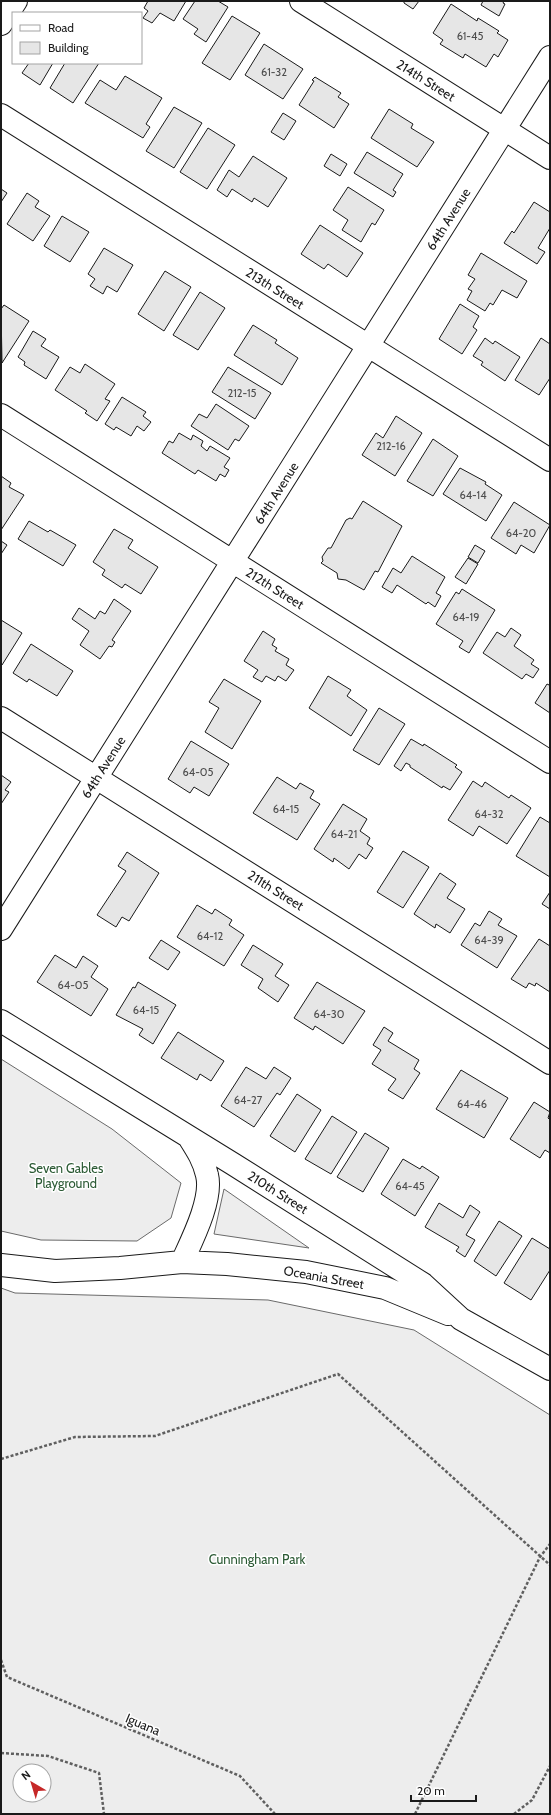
<svg xmlns="http://www.w3.org/2000/svg" width="551" height="1815" viewBox="0 0 551 1815" font-family="Cabin,sans-serif">
<style>
.built{fill:#ededed;stroke:#6a6a6a;fill-rule:evenodd}
.building{fill:#e6e6e6;stroke:#1a1a1a}
.lines{fill:none;stroke-linecap:round;stroke-linejoin:round}
.minor-casing{stroke:#1a1a1a;stroke-width:24}
.major-casing{stroke:#1a1a1a;stroke-width:24}
.path{stroke:#5f5f5f;stroke-width:2.5;stroke-dasharray:3 2;stroke-linecap:butt}
.minor{stroke:#fff;stroke-width:22}
.major{stroke:#fff;stroke-width:22}
.labels{text-anchor:middle;stroke-width:3;stroke-linejoin:round;paint-order:stroke}
.number-label{font-size:11px;fill:#4d4d4d}
.street-label{font-size:13px;fill:#1a1a1a;stroke:#fff}
.park-label{font-size:13px;fill:#2b5a34;stroke:#fff}
</style>
<rect width="100%" height="100%" fill="#fff"/>
<path class="built" d="M1,1059L112,1129L181,1183L171,1218L137,1241L41,1240L1,1231Z
M224,1189L309,1248L214,1234Z
M1,1288L15,1293L268,1300L414,1330L550,1415V1814H1ZM20,1771H44V1795H20Z"/>
<path class="building" d="M148,1H186L174,21L160,13L152,23L143,18L148,11L144,8Z
M195,1H218L228,7L206,42L194,34L198,29L183,19Z
M404,1H419L413,9L404,3Z
M483,1H504L503,3L505,4L499,16L481,5Z
M451,4L477,21L478,18L499,31L497,33L508,40L498,57L494,54L486,67L465,54L463,58L440,44L443,40L433,33Z
M232,16L260,33L230,80L202,63Z
M264,44L303,69L283,99L245,75Z
M29,63H53L40,85L22,73Z
M65,63H99L73,103L50,88Z
M125,76L162,98L146,124L150,127L143,138L85,103L100,80L116,90Z
M315,77L341,93L338,97L349,104L334,128L299,105L314,81L312,80Z
M174,107L202,123L174,168L146,151Z
M389,109L413,124L411,128L434,142L417,167L371,138Z
M283,113L296,121L284,140L271,132Z
M208,128L235,145L207,189L180,172Z
M367,152L403,174L393,190L396,192L393,197L354,173Z
M331,154L347,164L340,176L324,166Z
M253,156L287,178L268,207L254,198L252,202L232,189L227,197L217,190L229,170L239,177Z
M348,187L384,210L375,225L372,223L361,242L342,230L348,220L333,210Z
M1,189L7,193L1,202Z
M27,193L39,201L35,207L50,216L33,241L7,224Z
M534,202L550,212V228L538,248L545,252L537,264L504,243L512,231L514,233Z
M62,216L89,232L70,262L44,246Z
M320,225L363,253L347,277L328,264L324,269L301,254Z
M104,248L133,265L117,292L107,286L103,294L90,286L95,279L88,274Z
M481,253L527,281L517,298L502,290L493,305L490,303L485,311L467,300L472,291L468,289L475,279L468,275Z
M165,271L191,287L164,331L138,314Z
M200,292L225,308L198,350L173,335Z
M460,304L479,316L473,327L477,330L462,354L439,339Z
M4,305L29,321L2,363L1,309Z
M253,325L277,340L275,343L298,358L282,385L234,355Z
M33,331L46,339L41,346L59,357L46,379L24,365L25,362L18,357Z
M485,338L493,344L495,341L520,357L505,381L481,365L483,362L473,356Z
M541,338L550,344V378L539,395L515,380Z
M85,364L115,384L105,399L110,401L97,421L85,413L87,411L55,390L70,367L80,373Z
M228,367L271,393L255,419L212,392Z
M122,397L146,412L143,416L151,422L144,431L137,426L131,436L116,427L114,430L105,424Z
M216,404L249,426L239,441L235,439L228,450L191,426L199,414L207,418Z
M396,416L422,433L395,476L362,455L376,433L383,438Z
M179,433L191,440L193,435L203,441L201,446L207,451L210,446L230,458L224,467L229,470L225,477L220,474L216,481L198,470L195,474L162,453L169,441L173,443Z
M433,439L458,456L433,496L407,481Z
M460,468L486,482L485,484L502,495L486,521L443,494Z
M1,476L11,483L9,487L24,495L1,530Z
M363,501L402,526L378,572L375,571L364,590L346,580L338,579L337,573L321,563L323,561L322,557L328,548H331L346,520L350,518L352,519Z
M514,502L550,525L534,553L521,545L516,554L491,538Z
M29,521L48,532L50,530L76,545L63,566L18,539Z
M114,529L133,540L128,548L158,567L141,594L125,584L122,588L102,575L105,570L93,562Z
M1,541L7,545L1,554Z
M475,545L485,551L478,563L468,557Z
M412,556L445,577L436,593L441,596L435,607L428,602L426,604L397,585L392,593L382,587L393,568L401,573Z
M468,558L478,564L466,584L455,577Z
M462,589L495,610L469,653L459,647L463,641L436,624L456,592L459,594Z
M114,599L131,611L112,640L115,642L112,647L109,646L100,659L80,645L89,631L72,619L79,608L95,619L100,611L105,614Z
M1,620L22,633L2,665L1,664Z
M511,628L521,635L514,646L534,660L531,664L539,669L533,678L526,674L522,679L483,653L497,632L505,637Z
M263,631L275,639L272,645L277,648L275,651L289,659L286,665L294,670L286,681L278,676L275,681L266,676L262,682L253,677L258,670L244,661Z
M31,644L73,671L57,696L29,679L27,682L13,673Z
M328,676L351,690L347,696L367,710L351,736L309,708Z
M224,679L261,701L232,749L205,732L219,708L209,702Z
M550,683V713L535,703L547,684L549,685Z
M379,708L405,724L379,765L353,750Z
M411,739L423,746L424,744L457,765L455,767L462,772L450,790L443,786L442,788L410,767V765L406,763L401,771L394,766Z
M191,741L229,764L209,796L194,787L190,793L168,779Z
M1,775L11,782L5,790L9,792L1,804Z
M277,777L296,789L300,783L314,791L310,798L320,804L297,840L253,813Z
M473,781L482,787L485,782L509,798L511,795L531,808L507,844L479,826L473,836L448,820Z
M343,804L367,819L360,831L370,838L367,844L373,848L366,859L359,854L349,869L334,858L333,862L314,849Z
M540,817L550,823V877L516,856Z
M403,851L429,867L403,908L377,892Z
M127,852L159,873L129,921L122,917L116,927L97,915L126,871L118,866Z
M440,873L456,884L447,898L465,909L450,933L436,924L435,928L414,914Z
M550,892V909L542,904Z
M197,905L212,914L215,909L232,920L229,925L244,935L224,966L177,937Z
M489,911L502,919L498,925L517,936L497,968L461,945L475,923L480,926Z
M539,939L550,946V992L536,983L535,986L529,983L526,988L511,979Z
M161,940L180,952L168,970L149,958Z
M253,945L283,964L275,976L289,985L278,1002L258,988L263,979L241,965Z
M55,955L76,968L83,956L98,966L91,977L108,989L91,1016L37,982Z
M138,982L176,1005L153,1044L139,1035L143,1029L116,1015L133,987L135,988Z
M317,982L365,1011L343,1044L315,1026L313,1030L294,1018Z
M384,1027L393,1033L388,1041L419,1060L414,1069L420,1073L403,1099L388,1090L396,1079L372,1064L381,1050L373,1045Z
M178,1032L224,1061L211,1081L200,1074L197,1080L161,1058Z
M246,1067L266,1079L274,1067L291,1078L280,1095L277,1093L254,1127L221,1106Z
M461,1070L508,1098L484,1138L436,1109Z
M297,1094L321,1110L295,1152L270,1136Z
M534,1102L550,1112L548,1118L550,1120V1153L545,1150L540,1158L510,1139Z
M332,1116L357,1132L331,1174L305,1159Z
M365,1133L389,1148L363,1192L337,1177Z
M403,1159L420,1169L422,1166L439,1177L415,1216L381,1194Z
M439,1203L463,1218L470,1205L480,1212L466,1235L475,1240L465,1257L456,1251L459,1247L425,1227Z
M499,1221L522,1236L496,1276L474,1261Z
M532,1238L550,1249V1270L531,1300L504,1283Z"/>
<g class="lines">
<defs>
<path id="minor" d="M301,1L550,158
M1,115L550,460
M1,415L550,762
M1,718L550,1063
M1,929L550,57
M1,1021L233,1164L423,1284L461,1319L550,1369
M182,1262C192,1240 213,1199 207,1175C204,1161 197,1150 190,1139
M1,1265L55,1271L120,1268L182,1262L227,1264L306,1272L385,1288L448,1314"/>
<path id="major" d="M1,24L16,1"/>
</defs>
<use href="#minor" class="minor-casing"/>
<use href="#major" class="major-casing"/>
<path class="path" d="M1,1459L75,1437L155,1436L338,1374L550,1565
M1,1660L7,1677L240,1776L275,1814
M1,1753L48,1756L99,1773L104,1814
M415,1814L540,1557L550,1544
M514,1814L532,1800L550,1766"/>
<use href="#minor" class="minor"/>
<use href="#major" class="major"/>
</g>
<g class="labels">
<g class="number-label">
<text x="470" y="40">61-45</text>
<text x="274" y="76">61-32</text>
<text x="242" y="397">212-15</text>
<text x="391" y="450">212-16</text>
<text x="473" y="499">64-14</text>
<text x="521" y="537">64-20</text>
<text x="466" y="621">64-19</text>
<text x="198" y="776">64-05</text>
<text x="286" y="813">64-15</text>
<text x="489" y="818">64-32</text>
<text x="344" y="838">64-21</text>
<text x="210" y="940">64-12</text>
<text x="489" y="944">64-39</text>
<text x="73" y="989">64-05</text>
<text x="146" y="1014">64-15</text>
<text x="329" y="1018">64-30</text>
<text x="248" y="1104">64-27</text>
<text x="472" y="1108">64-46</text>
<text x="410" y="1190">64-45</text>
</g>
<g class="street-label">
<text transform="translate(426 80) rotate(32)" y="5">214th Street</text>
<text transform="translate(448 219) rotate(-58)" y="5">64th Avenue</text>
<text transform="translate(275 288) rotate(32)" y="5">213th Street</text>
<text transform="translate(276 493) rotate(-58)" y="5">64th Avenue</text>
<text transform="translate(275 588) rotate(32)" y="5">212th Street</text>
<text transform="translate(103 767) rotate(-58)" y="5">64th Avenue</text>
<text transform="translate(276 890) rotate(32)" y="5">211th Street</text>
<text transform="translate(278 1192) rotate(32)" y="5">210th Street</text>
<text transform="translate(324 1277) rotate(10)" y="5">Oceania Street</text>
<text transform="translate(143 1724) rotate(23)" y="5">Iguana</text>
</g>
<g class="park-label">
<text x="66" y="1173">Seven Gables<tspan x="66" dy="15">Playground</tspan></text>
<text x="257" y="1564">Cunningham Park</text>
</g>
</g>
<rect width="551" height="1815" fill="none" stroke="#1a1a1a" stroke-width="4"/>
<rect x="12" y="12" width="130" height="52" fill="#ffffff" stroke="#a3a3a3"/>
<rect x="20" y="25" width="20" height="6" fill="#ffffff" stroke="#a3a3a3"/>
<text x="48" y="32" font-size="12" fill="#1a1a1a">Road</text>
<rect x="20" y="42" width="20" height="12" fill="#e6e6e6" stroke="#a3a3a3"/>
<text x="48" y="52" font-size="12" fill="#1a1a1a">Building</text>
<g transform="translate(32 1783) rotate(322)"><circle r="19" fill="#ffffff" stroke="#a3a3a3"/>
<path d="M0-3L7 15L0 10L-7 15Z" fill="#c62828"/>
<text y="-6" font-size="11" font-weight="bold" text-anchor="middle" fill="#1a1a1a">N</text>
</g>
<path d="M411 1795v6h65v-6" fill="none" stroke="#1a1a1a" stroke-width="2"/>
<text x="417" y="1795" font-size="12" fill="#1a1a1a" stroke="#ffffff" stroke-width="3" paint-order="stroke">20 m</text>
</svg>
